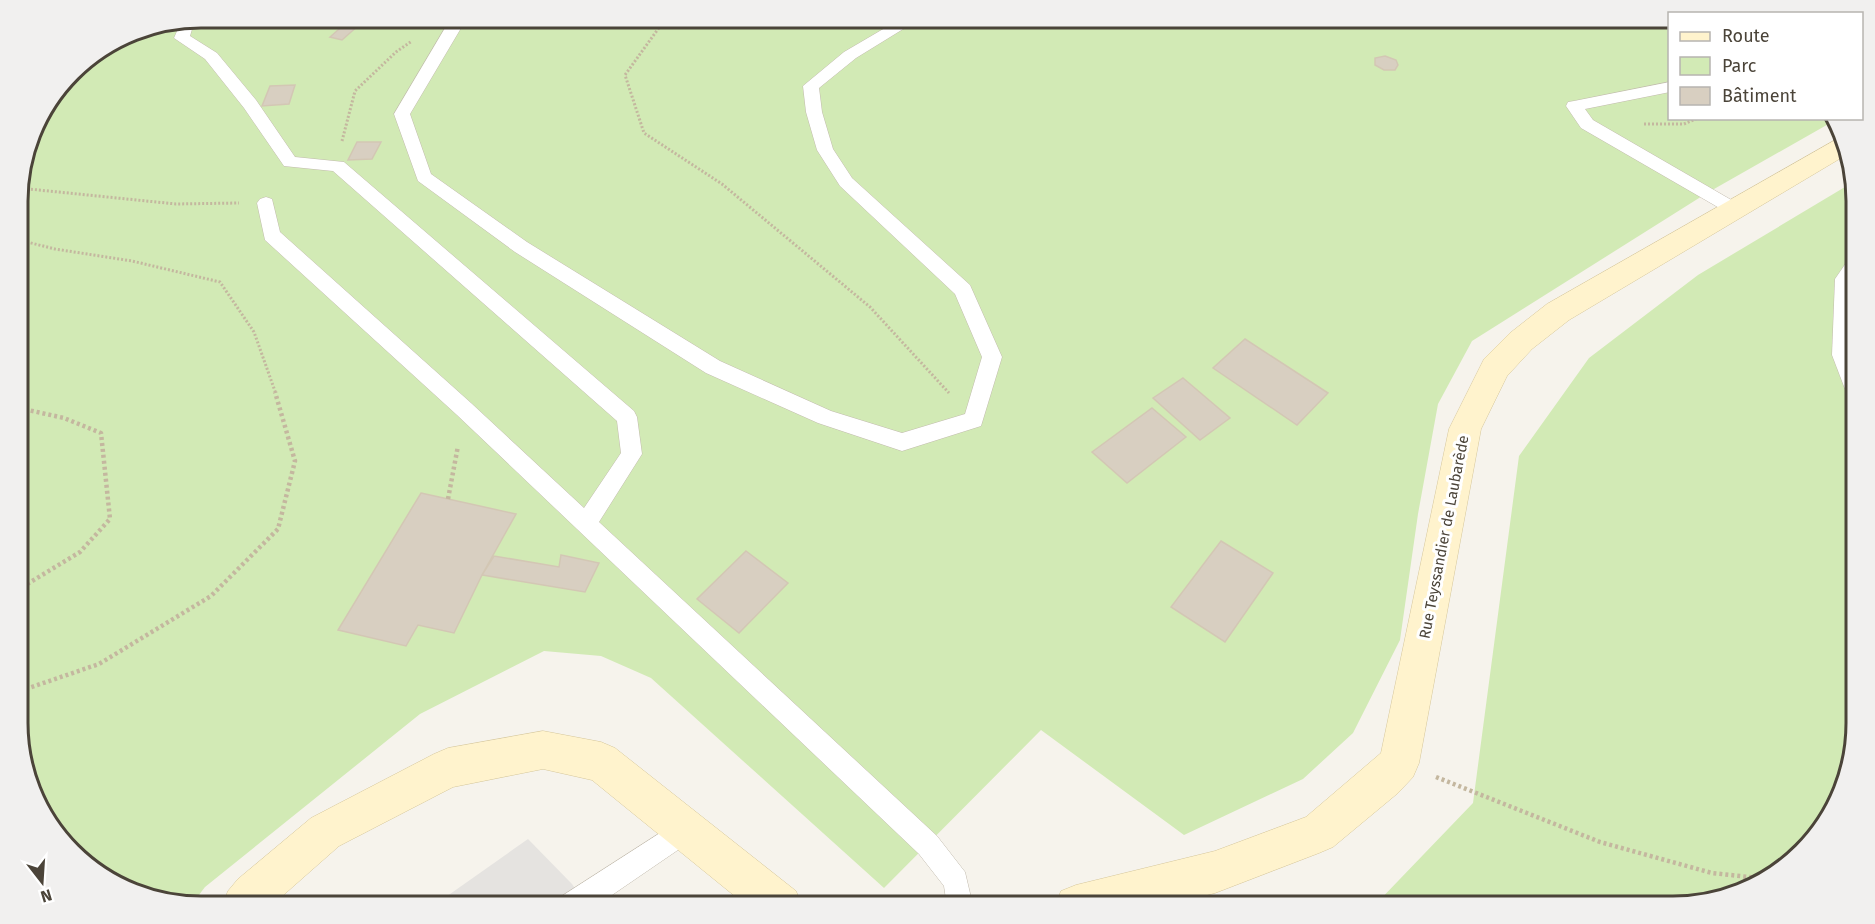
<svg xmlns="http://www.w3.org/2000/svg" width="1875" height="924" viewBox="0 0 1875 924" font-family="'Fira Sans',sans-serif">
<style>
.green{fill:#d2eab5}
.parking{fill:#e5e3e0}
.building{fill:#d8cfc1;stroke:#d3c7b4;stroke-width:1.5}
.lines{fill:none;stroke-linecap:round;stroke-linejoin:round}
.service-casing{stroke:#c2bbae;stroke-width:1}
.minor-casing{stroke:#c2bbae;stroke-width:1}
.secondary-casing{stroke:#d6c79b;stroke-width:1}
.path-far1{stroke:#c4b79f;stroke-width:3;stroke-dasharray:2 2;stroke-linecap:butt}
.path{stroke:#c4b79f;stroke-width:4.5;stroke-dasharray:3 3;stroke-linecap:butt}
.service{fill:#fff;fill-rule:evenodd}
.minor{fill:#fff;fill-rule:evenodd}
.secondary{fill:#fff3cd;fill-rule:evenodd}
.labels{text-anchor:middle;stroke-width:6;stroke-linejoin:round;paint-order:stroke}
.street-label{font-size:15px;fill:#4b4439;stroke:#fff}
.rim{fill:none;stroke:#4b4439;stroke-width:3}
</style>
<rect width="100%" height="100%" fill="#f6f3ec"/>
<path class="green" d="M202,18H1669L1670,118H1831L1832,122L1707,193L1472,341L1438,404L1418,514L1400,640L1353,733L1303,779L1184,835L1041,730L884,888L651,678L601,656L544,651L420,714L205,887L192,904L121,887L56,834L20,746L18,190L37,120L80,64L132,32Z
M1855,181L1857,722L1838,803L1775,875L1685,906H1374L1473,803L1519,456L1589,358L1698,275Z"/>
<path class="parking" d="M528,839L572,884L587,906H433Z"/>
<path class="building" d="M347,22L359,25L342,40L330,37Z
M1385,56L1396,60L1398,65L1395,70H1384L1375,65V58Z
M295,85L289,104L262,106L270,86Z
M357,142H381L372,159L348,160Z
M1245,339L1328,393L1297,425L1213,368Z
M1183,378L1230,418L1200,440L1153,398Z
M1152,408L1186,437L1127,483L1092,452Z
M421,493L516,514L482,575L454,633L418,625L406,646L338,630Z
M1221,541L1273,573L1225,642L1171,607Z
M746,551L788,583L739,633L697,599Z
M561,555L599,563L585,592L482,575L494,556L559,567Z"/>
<g class="lines">
<defs>
<path id="service" d="M451,18H467L410,114L431,174L527,242L720,361L831,411L902,433L965,414L982,357L955,294L840,186L817,150L806,112L803,86L844,52L902,18H921L856,58L819,88L822,112L833,149L852,178L970,285L1002,357L981,426L902,451L818,423L706,373L515,252L418,181L394,114Z
M195,19L190,36L217,53L256,100L295,157L344,162L634,411L637,417L642,454L599,522L937,836L965,872L973,906H947L944,886L919,854L457,415L265,240L257,203L260,199L266,197L272,199L280,232L471,403L584,508L621,453L617,421L333,171L284,166L244,108L205,59L174,38L181,22Z
M1670,82V92L1585,109L1593,120L1740,205L1743,209L1740,213L1734,215L1728,213L1581,128L1566,106L1568,102L1574,101Z
M685,817L694,821L698,830L694,839L596,906H559L562,896Z"/>
<path id="minor" d="M1856,260V392L1845,389L1832,355L1835,279L1846,263Z"/>
<path id="secondary" d="M1839,138L1846,155L1569,320L1532,349L1507,376L1481,429L1419,763L1413,777L1398,793L1333,847L1319,853L1215,893L1163,906H1055L1061,891L1076,885L1215,851L1306,817L1381,753L1449,429L1484,359L1510,333L1547,304Z
M543,731L601,742L615,748L796,891L802,906H747L592,780L543,769L453,787L339,846L271,906H222L228,891L238,879L311,818L434,754L448,748Z"/>
</defs>
<use href="#service" class="service-casing"/>
<use href="#minor" class="minor-casing"/>
<use href="#secondary" class="secondary-casing"/>
<path class="path-far1" d="M666,18L625,75L644,133L722,184L870,307L949,393
M1644,124H1684L1698,118
M342,141L355,91L396,52L412,41
M19,188L176,204L239,203
M19,240L55,249L132,261L220,282L254,332L276,394"/>
<path class="path" d="M19,408L64,418L101,433L110,519L80,552L19,589
M448,499L458,446
M20,691L99,664L211,596L278,529L295,461L275,392
M1436,777L1600,842L1712,873L1758,878L1776,874"/>
<use href="#service" class="service"/>
<use href="#minor" class="minor"/>
<use href="#secondary" class="secondary"/>
</g>
<g class="labels">
<g class="street-label">
<text transform="translate(1444 537) rotate(-79)" y="5">Rue Teyssandier de Laubarède</text>
</g>
</g>
<path d="M0 0H1875V924H0ZM201 28H1673A173 173 0 0 1 1846 201V723A173 173 0 0 1 1673 896H201A173 173 0 0 1 28 723V201A173 173 0 0 1 201 28Z" fill="#f1f0ef" fill-rule="evenodd"/>
<path class="rim" d="M201 28H1673A173 173 0 0 1 1846 201V723A173 173 0 0 1 1673 896H201A173 173 0 0 1 28 723V201A173 173 0 0 1 201 28Z"/>
<rect x="1668" y="12" width="195" height="108" fill="#ffffff" stroke="#b7b4b0" stroke-width="1.5"/>
<rect x="1680" y="32" width="30" height="9" fill="#fff3cd" stroke="#b7b4b0" stroke-width="1.5"/>
<text x="1722" y="42" font-size="18" fill="#4b4439">Route</text>
<rect x="1680" y="57" width="30" height="18" fill="#d2eab5" stroke="#b7b4b0" stroke-width="1.5"/>
<text x="1722" y="72" font-size="18" fill="#4b4439">Parc</text>
<rect x="1680" y="87" width="30" height="18" fill="#d8cfc1" stroke="#b7b4b0" stroke-width="1.5"/>
<text x="1722" y="102" font-size="18" fill="#4b4439">Bâtiment</text>
<g transform="translate(42 882) rotate(163)" stroke="#ffffff" stroke-width="4.5" paint-order="stroke">
<path d="M0-4.5L10 22L0 15L-10 22Z" fill="#4b4439"/>
<text y="-9" font-size="16" font-weight="bold" text-anchor="middle" fill="#4b4439">N</text>
</g>
</svg>
